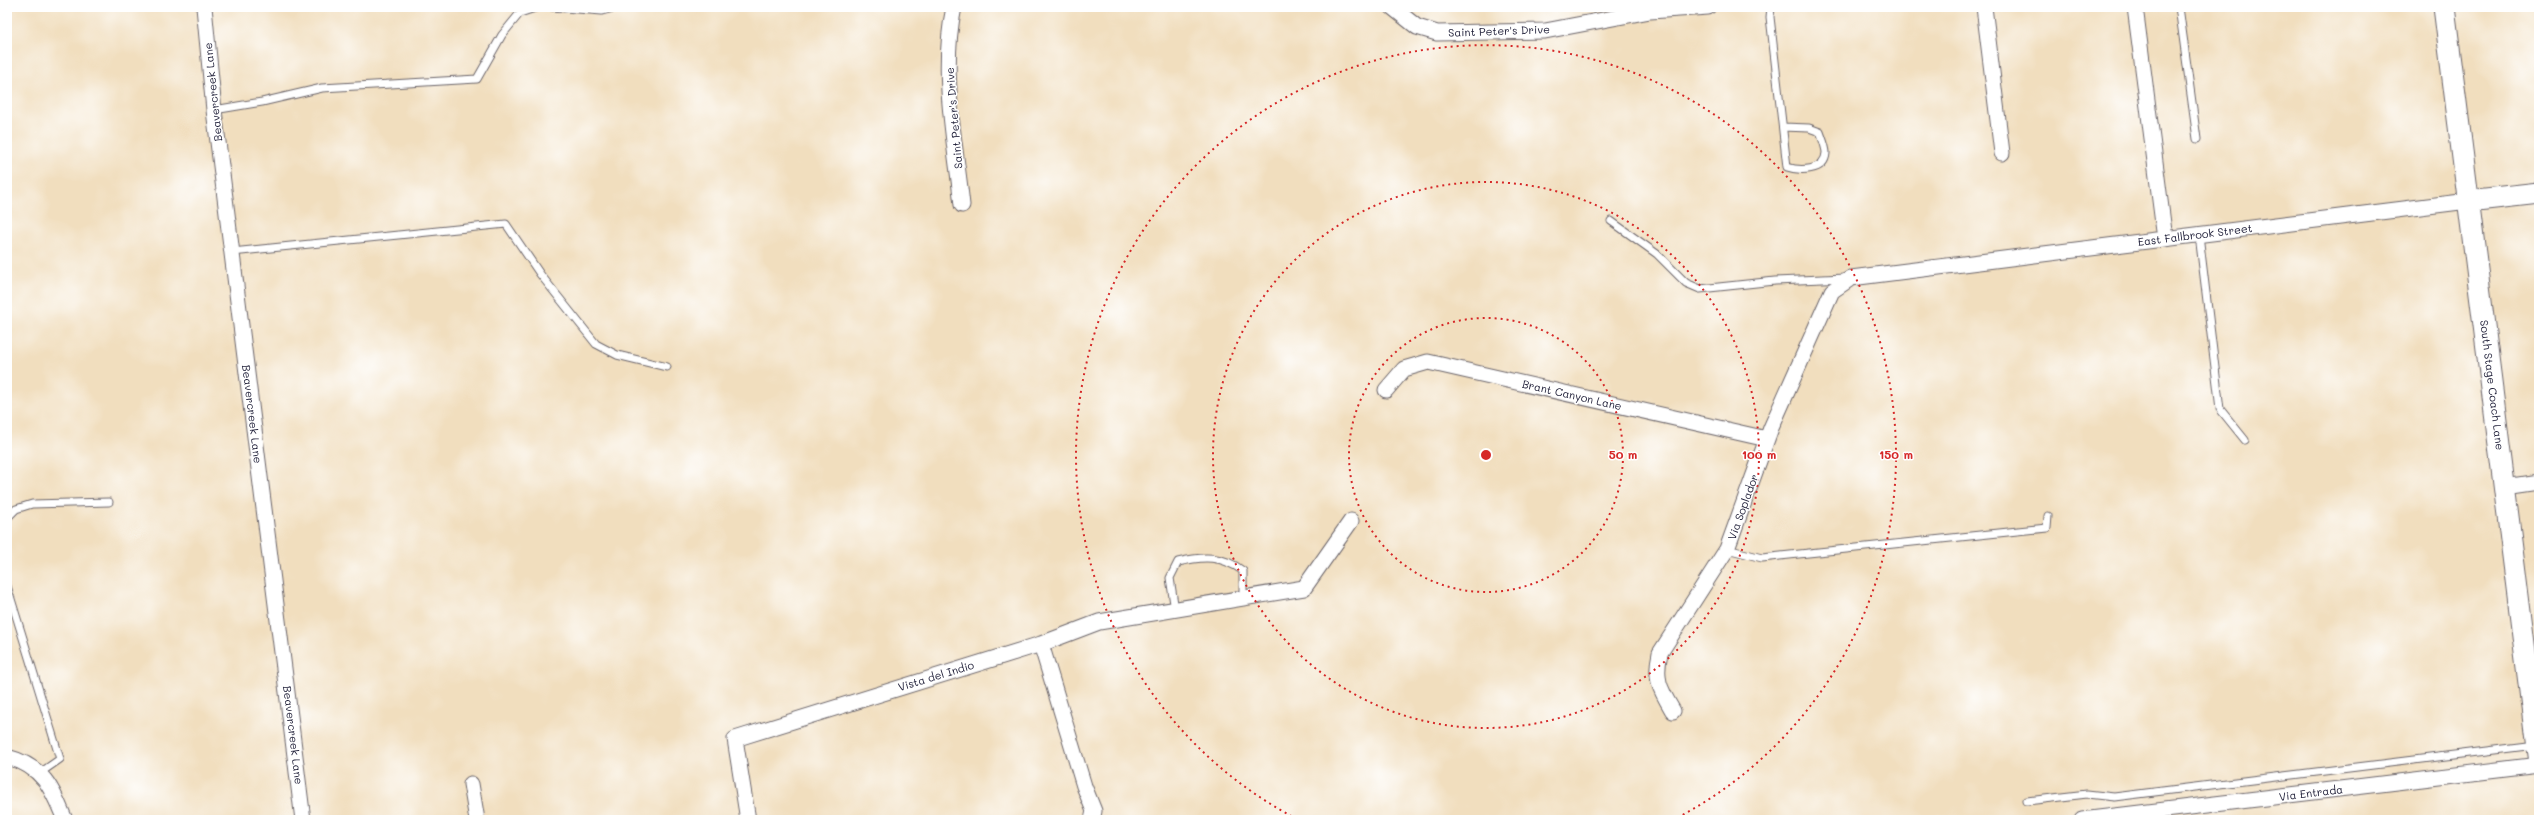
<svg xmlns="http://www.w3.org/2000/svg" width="2546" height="827" viewBox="0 0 2546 827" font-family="Mali,sans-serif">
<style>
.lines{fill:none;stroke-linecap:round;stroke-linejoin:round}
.service-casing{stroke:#6a6469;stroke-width:9}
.minor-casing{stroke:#6a6469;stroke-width:17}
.secondary-casing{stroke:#6a6469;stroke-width:23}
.service{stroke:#fff;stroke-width:7}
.minor{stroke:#fff;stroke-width:15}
.secondary{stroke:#fff;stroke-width:21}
.ring{fill:none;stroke:#d62828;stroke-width:2;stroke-dasharray:2 4}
.labels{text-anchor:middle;stroke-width:3;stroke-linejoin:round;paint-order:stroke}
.street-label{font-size:11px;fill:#22223b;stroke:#fff}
.centre{fill:#d62828;stroke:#fff;stroke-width:2}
.ring-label{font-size:12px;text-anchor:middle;font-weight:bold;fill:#d62828;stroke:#fff;stroke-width:3;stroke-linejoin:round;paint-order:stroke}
</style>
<rect width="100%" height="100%" fill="#fff"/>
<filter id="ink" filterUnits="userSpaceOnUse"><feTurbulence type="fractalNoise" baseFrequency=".025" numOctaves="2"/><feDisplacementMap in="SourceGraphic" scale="8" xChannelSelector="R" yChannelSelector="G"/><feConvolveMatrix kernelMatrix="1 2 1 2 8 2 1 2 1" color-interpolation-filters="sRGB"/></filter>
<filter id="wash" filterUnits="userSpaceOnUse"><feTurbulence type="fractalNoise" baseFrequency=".012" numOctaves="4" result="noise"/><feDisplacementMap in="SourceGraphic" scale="16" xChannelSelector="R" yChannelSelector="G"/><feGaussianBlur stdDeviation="0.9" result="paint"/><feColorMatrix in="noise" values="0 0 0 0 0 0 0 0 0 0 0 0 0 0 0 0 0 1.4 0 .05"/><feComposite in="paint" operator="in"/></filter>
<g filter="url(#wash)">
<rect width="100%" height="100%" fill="#f1debe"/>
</g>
<g filter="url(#ink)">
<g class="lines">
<defs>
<path id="service" d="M552,7L602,11L617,7
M1771,7L1770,17L1787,167C1799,171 1825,172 1826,153C1826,147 1822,138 1820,132L1809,128L1783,127
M2179,7L2197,139
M214,110L262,102L322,88L477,79L502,35L520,13L538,7
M1611,221L1657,254L1686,283L1700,289L1775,281L1846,278
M2199,235L2220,409L2245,440
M232,252L506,224L540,274L596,344L617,355L667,367
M7,518L16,509L32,504L109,502
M1727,549L1762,558L2047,528L2048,516
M7,586L60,759L40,773
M1175,610L1170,578L1178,562C1203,556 1222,555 1243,571V598
M2027,801L2087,794L2114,797L2535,745"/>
<path id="minor" d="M204,7L214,110L303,820
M954,7C940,72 955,141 962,205
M1392,7L1417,27L1437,33L1545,31L1650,11L1708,7
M1984,7L2002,153
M2135,7L2165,239
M1386,390L1404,369L1428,362L1767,439
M2505,487L2539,482
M1041,644L1099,622L1304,588L1351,521
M1673,711C1660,689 1654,680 1660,653L1727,549L1771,428L1832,291L1851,278L2468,201
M7,757C43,766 52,788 65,820
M471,784L477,820
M748,820L735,739L1041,644L1084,786L1094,811L1092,820
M2082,820L2539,765"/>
<path id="secondary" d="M2444,7L2539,763
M2468,201L2539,193"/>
</defs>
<use href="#service" class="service-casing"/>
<use href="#minor" class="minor-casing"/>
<use href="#secondary" class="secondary-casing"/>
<use href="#service" class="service"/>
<use href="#minor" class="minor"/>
<use href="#secondary" class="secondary"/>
</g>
</g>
<g class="ring">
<circle cx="1486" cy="455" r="137"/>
<circle cx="1486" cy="455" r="273"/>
<path d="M1297 819A410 410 0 1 1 1675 819"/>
</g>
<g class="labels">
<g class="street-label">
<text transform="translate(1499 31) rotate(-2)" y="4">Saint Peter's Drive</text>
<text transform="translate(213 92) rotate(-96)" y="4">Beavercreek Lane</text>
<text transform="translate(954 118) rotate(-95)" y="4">Saint Peter's Drive</text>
<text transform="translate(2195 235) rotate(-7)" y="4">East Fallbrook Street</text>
<text transform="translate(2492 385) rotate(83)" y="4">South Stage Coach Lane</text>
<text transform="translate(1572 395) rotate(13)" y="4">Brant Canyon Lane</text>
<text transform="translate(252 414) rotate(83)" y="4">Beavercreek Lane</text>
<text transform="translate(1743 507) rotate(-70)" y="4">Via Soplador</text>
<text transform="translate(936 676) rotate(-17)" y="4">Vista del Indio</text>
<text transform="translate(293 735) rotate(83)" y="4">Beavercreek Lane</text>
<text transform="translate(2311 793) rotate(-7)" y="4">Via Entrada</text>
</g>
</g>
<circle cx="1486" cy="455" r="6" class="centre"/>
<g class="ring-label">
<text x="1623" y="459">50 m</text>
<text x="1759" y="459">100 m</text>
<text x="1896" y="459">150 m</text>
</g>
<rect width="2546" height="827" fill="none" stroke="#fff" stroke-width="24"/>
</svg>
